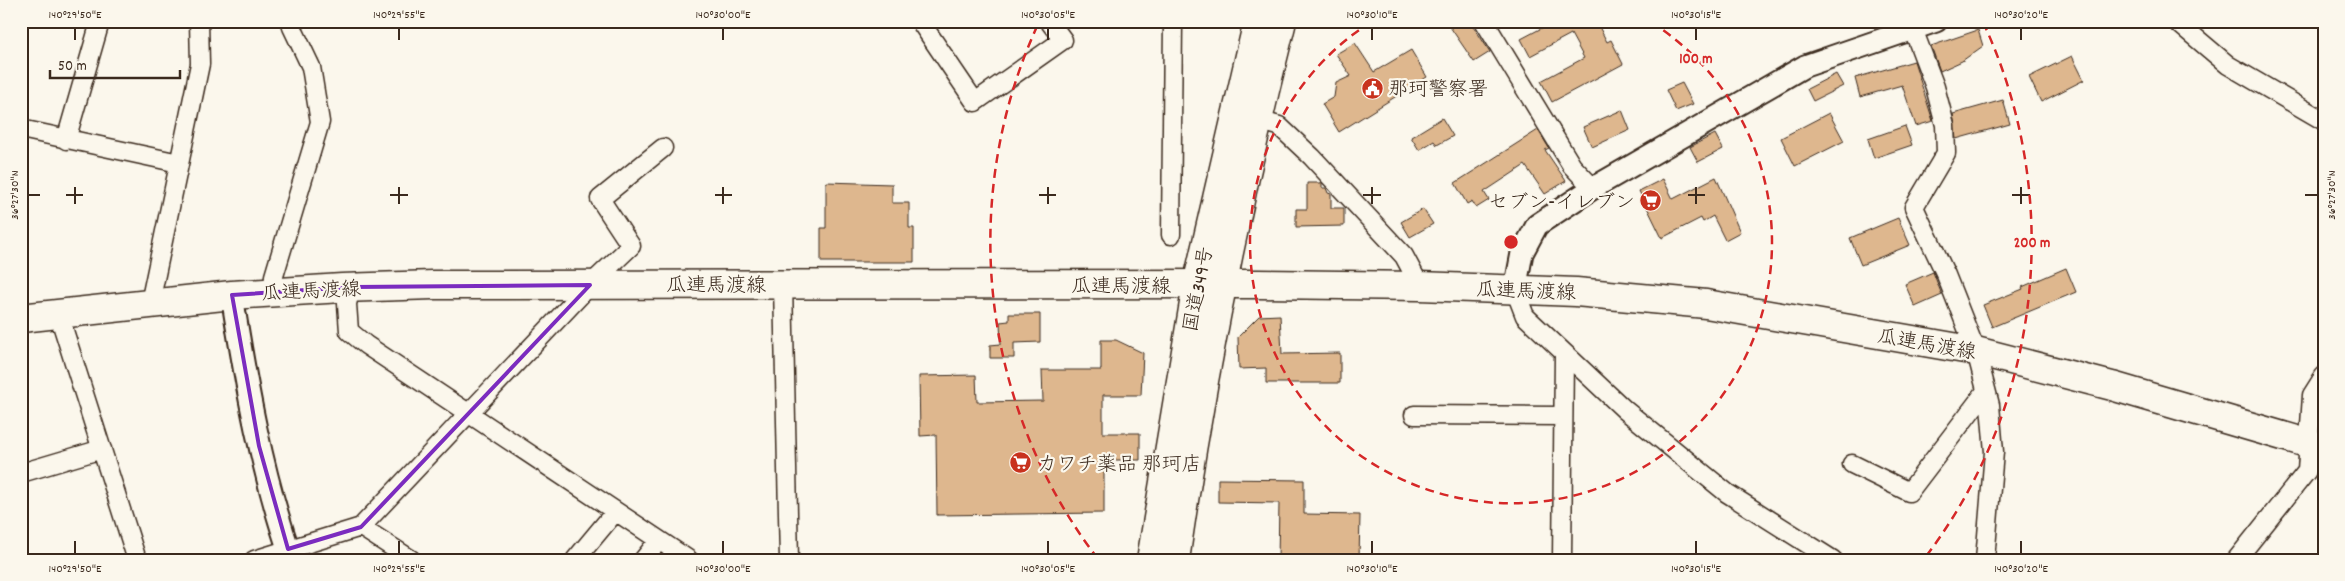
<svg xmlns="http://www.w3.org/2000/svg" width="2345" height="581" viewBox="0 0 2345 581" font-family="Dekko,'Klee One',sans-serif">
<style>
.building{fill:#deb78e;stroke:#3b2a1e}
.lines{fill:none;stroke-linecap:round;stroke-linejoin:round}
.minor-casing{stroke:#3b2a1e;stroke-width:21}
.tertiary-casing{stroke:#3b2a1e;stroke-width:25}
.primary-casing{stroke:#3b2a1e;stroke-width:31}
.trunk-casing{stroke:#3b2a1e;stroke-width:31}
.minor{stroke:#fbf7ec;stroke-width:18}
.tertiary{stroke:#fbf7ec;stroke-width:21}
.primary{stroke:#fbf7ec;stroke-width:28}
.trunk{stroke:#fbf7ec;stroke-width:28}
.marked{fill:none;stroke:#7b2cbf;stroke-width:4;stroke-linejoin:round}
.ticks{fill:none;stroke:#3b2a1e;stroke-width:2}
.ring{fill:none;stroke:#d62828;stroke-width:2.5;stroke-dasharray:9 6}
.labels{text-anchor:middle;stroke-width:4.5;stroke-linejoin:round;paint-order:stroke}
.poi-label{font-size:20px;fill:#3b2a1e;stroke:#fbf7ec;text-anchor:start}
.street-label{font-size:20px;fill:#3b2a1e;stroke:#fbf7ec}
.centre{fill:#d62828;stroke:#fbf7ec;stroke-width:2.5}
.ring-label{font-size:15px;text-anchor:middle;font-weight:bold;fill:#d62828;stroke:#fbf7ec;stroke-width:4.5;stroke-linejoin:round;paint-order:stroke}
.neatline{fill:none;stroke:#3b2a1e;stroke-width:2}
.ticks-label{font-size:12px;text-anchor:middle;fill:#3b2a1e}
</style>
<rect width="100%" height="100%" fill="#fbf7ec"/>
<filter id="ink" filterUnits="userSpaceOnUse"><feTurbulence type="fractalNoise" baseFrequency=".02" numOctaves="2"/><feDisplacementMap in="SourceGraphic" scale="10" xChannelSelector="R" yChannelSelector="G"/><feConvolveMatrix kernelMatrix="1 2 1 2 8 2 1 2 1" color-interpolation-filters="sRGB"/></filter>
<g filter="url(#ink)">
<path class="building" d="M1446,21H1470L1490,52L1474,62Z
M1555,21H1596L1607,42L1611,40L1623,64L1552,102L1541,81L1584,58L1571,34L1530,56L1521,39Z
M1978,30L1983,46L1962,61L1940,71L1931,46Z
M1355,43L1374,72L1411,50L1427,77L1339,132L1322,104L1334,97L1336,83L1351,76L1336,54Z
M2072,56L2084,80L2041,102L2029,77Z
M1914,61L1933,121L1916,126L1902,85L1860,97L1855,78Z
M1836,74L1843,86L1813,101L1807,89Z
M1682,83L1693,104L1676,111L1666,90Z
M2003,100L2010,124L1956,139L1953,114Z
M1622,110L1630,130L1592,147L1583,127Z
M1829,113L1844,141L1795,166L1781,138Z
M1442,118L1453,136L1437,145L1434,141L1419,150L1411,137Z
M1905,126L1912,145L1874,158L1868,139Z
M1538,130L1549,148L1545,150L1566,181L1545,194L1525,165L1484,192L1489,200L1476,208L1472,201L1467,204L1455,183Z
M1715,134L1723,149L1698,162L1690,147Z
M1716,177L1740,232L1725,240L1713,216L1703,222L1701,218L1662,238L1639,191L1663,179L1673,199Z
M826,182L892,184V203H909V228H914V262H821V228H826Z
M1307,183H1322V188H1326L1328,193L1331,194V208H1344V226L1296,227V209H1307Z
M1423,209L1433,224L1410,237L1401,222Z
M1898,218L1910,245L1861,265L1850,238Z
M2066,268L2076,292L1992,327L1983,305L2023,289L2022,287Z
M1933,272L1942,295L1915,307L1905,284Z
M1009,314H1040V342L1014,343V358H990V345L1001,344L1000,322L1009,321Z
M1280,315L1282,354L1340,353V383H1266V368L1239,369L1238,337L1259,316Z
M1101,340H1116L1143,353L1141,395H1103V433H1140V460H1104V513L937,515L936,435L920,436L919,376L976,375L977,402L1043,401L1042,370H1101Z
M1218,479L1304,480V514L1360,515L1359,560H1278L1279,503L1218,502Z"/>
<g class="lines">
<defs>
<path id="minor" d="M925,21L922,24L975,102L1063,40L1049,21
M1484,21L1572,166L1593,188
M1910,21L1935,87L1945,125L1946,153L1914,207L1946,275L1976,351L1990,405L1994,452L1985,560
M2176,21L2228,65L2324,121
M1257,120L1279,126L1312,157L1404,256L1420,286
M21,129L179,163
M66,140L100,22
M1171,235L1173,21
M783,284L789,560
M351,287L347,304L349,331L366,345L689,560
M1515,290L1525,316L1625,410L1727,493L1833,560
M273,292L274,276L320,122L311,67L292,27L295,21
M150,303L200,64L199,21
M59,315L137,560
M1414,415L1563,416
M1852,464L1909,492L1986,391
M21,473L102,449
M361,527L590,285L631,246L600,199L663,148
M254,560L361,527L412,560
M575,560L615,512
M643,560L659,540
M1562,560L1564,354
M2236,560L2307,471L2312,395L2324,376"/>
<path id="tertiary" d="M1515,290L1522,253L1537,225L1593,188L1805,66L1936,21
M232,295C246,385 262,474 292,560"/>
<path id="primary" d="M21,318L232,295L342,288L433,285L1258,284L1420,286L1576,292L1706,304L1976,351L2112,386L2324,448"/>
<path id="trunk" d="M1151,560L1197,285L1258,21
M1175,560C1201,379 1237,199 1282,21"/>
</defs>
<use href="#minor" class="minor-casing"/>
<use href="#tertiary" class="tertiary-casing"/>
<use href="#primary" class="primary-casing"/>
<use href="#trunk" class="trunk-casing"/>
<use href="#minor" class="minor"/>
<use href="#tertiary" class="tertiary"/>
<use href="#primary" class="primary"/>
<use href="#trunk" class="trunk"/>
</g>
</g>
<path class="marked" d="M590,285L361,527L288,549L259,446L232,295L351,287Z"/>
<path class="ticks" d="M75,28V40M399,28V40M723,28V40M1048,28V40M1372,28V40M1696,28V40M2021,28V40M75,187V204M399,187V204M723,187V204M1048,187V204M1372,187V204M1696,187V204M2021,187V204M28,195H40M66,195H83M390,195H408M715,195H732M1039,195H1056M1363,195H1381M1688,195H1705M2012,195H2030M2305,195H2318M75,541V554M399,541V554M723,541V554M1048,541V554M1372,541V554M1696,541V554M2021,541V554"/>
<g class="ring">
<path d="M1651 22A261 261 0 1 1 1371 22"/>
<path d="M1098 559A521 521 0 0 1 1039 22M1983 22A521 521 0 0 1 1924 559"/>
</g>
<defs>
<symbol id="civic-disc" viewBox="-11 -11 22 22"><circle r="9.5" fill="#c8321e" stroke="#fbf7ec"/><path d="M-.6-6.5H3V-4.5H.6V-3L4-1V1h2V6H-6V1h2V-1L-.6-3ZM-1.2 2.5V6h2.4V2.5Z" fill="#fff"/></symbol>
<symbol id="supermarket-disc" viewBox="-11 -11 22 22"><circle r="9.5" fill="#c8321e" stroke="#fbf7ec"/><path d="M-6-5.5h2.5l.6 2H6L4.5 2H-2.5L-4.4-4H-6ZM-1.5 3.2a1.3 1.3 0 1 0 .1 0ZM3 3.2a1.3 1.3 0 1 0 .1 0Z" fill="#fff"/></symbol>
</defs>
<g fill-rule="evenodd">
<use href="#civic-disc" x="1360" y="76" width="25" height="25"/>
<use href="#supermarket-disc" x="1638" y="188" width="25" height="25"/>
<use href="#supermarket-disc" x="1008" y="450" width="25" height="25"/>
</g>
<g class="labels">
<g class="poi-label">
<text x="1388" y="95">那珂警察署</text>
<text x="1635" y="208" text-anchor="end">セブン-イレブン</text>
<text x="1037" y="470">カワチ薬品 那珂店</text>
</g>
<g class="street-label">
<text x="716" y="291">瓜連馬渡線</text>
<text x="1121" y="292">瓜連馬渡線</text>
<text transform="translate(1197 289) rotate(-79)" y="7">国道349号</text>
<text transform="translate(311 290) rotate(-3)" y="7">瓜連馬渡線</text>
<text transform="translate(1526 290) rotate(2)" y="7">瓜連馬渡線</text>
<text transform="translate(1927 343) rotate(10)" y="7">瓜連馬渡線</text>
</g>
</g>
<circle cx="1511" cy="242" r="8" class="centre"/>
<g class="ring-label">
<text x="1696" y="63">100 m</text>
<text x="2032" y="247">200 m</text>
</g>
<rect width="2345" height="581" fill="none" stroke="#fbf7ec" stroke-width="55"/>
<path d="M50 70v8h130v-8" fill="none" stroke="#3b2a1e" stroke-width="2.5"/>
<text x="58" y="70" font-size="15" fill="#3b2a1e" stroke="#fbf7ec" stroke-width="4" paint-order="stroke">50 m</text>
<rect x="28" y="28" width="2290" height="526" class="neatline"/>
<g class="ticks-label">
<text x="75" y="18">140°29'50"E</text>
<text x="399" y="18">140°29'55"E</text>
<text x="723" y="18">140°30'00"E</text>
<text x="1048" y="18">140°30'05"E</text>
<text x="1372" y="18">140°30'10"E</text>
<text x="1696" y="18">140°30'15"E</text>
<text x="2021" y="18">140°30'20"E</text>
<text transform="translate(14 195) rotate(-90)" y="4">36°27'30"N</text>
<text transform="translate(2331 195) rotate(-90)" y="4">36°27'30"N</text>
<text x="75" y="572">140°29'50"E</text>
<text x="399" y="572">140°29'55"E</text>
<text x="723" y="572">140°30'00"E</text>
<text x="1048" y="572">140°30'05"E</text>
<text x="1372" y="572">140°30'10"E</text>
<text x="1696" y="572">140°30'15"E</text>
<text x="2021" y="572">140°30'20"E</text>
</g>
</svg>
